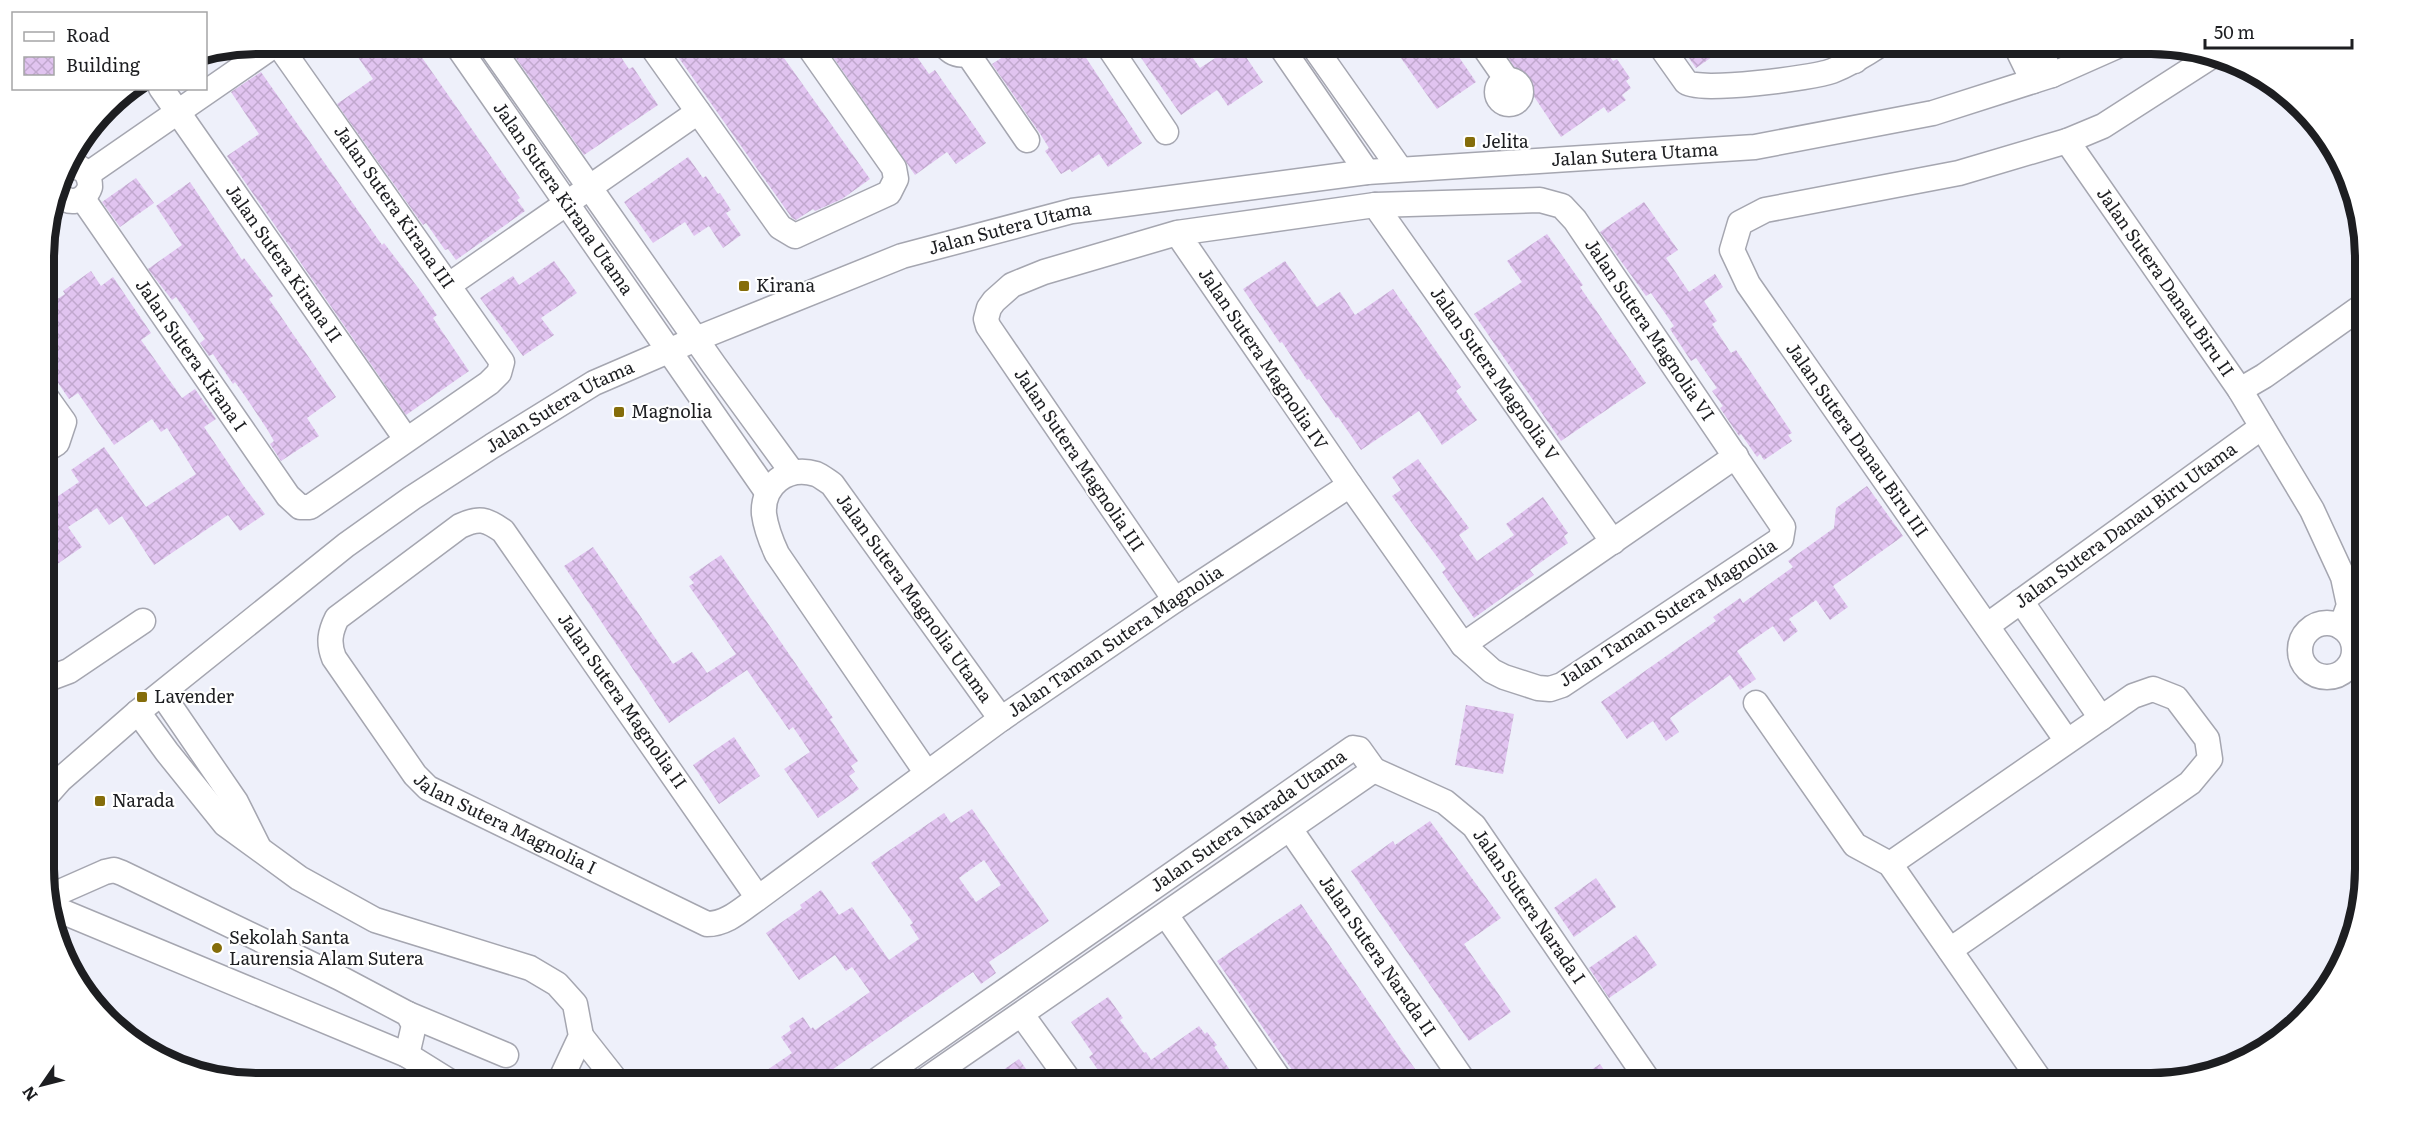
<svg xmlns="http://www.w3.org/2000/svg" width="2409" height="1127" viewBox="0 0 2409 1127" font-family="Literata,serif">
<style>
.building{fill:url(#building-cross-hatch);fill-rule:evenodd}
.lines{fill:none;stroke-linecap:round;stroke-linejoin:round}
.minor-casing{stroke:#a5a6b0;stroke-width:27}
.minor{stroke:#fff;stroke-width:24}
.poi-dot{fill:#856d0a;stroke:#fff;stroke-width:2}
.labels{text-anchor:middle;stroke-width:4.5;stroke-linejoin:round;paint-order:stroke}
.poi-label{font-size:18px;fill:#1d1e21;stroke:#fff;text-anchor:start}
.street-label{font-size:18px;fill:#1d1e21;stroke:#fff}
.rim{fill:none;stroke:#1d1e21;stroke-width:8}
</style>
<defs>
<pattern id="building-cross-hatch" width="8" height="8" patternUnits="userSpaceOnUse" patternTransform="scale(1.5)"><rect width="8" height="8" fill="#e1c4f0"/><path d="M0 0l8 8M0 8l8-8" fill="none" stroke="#c1a8ce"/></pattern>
</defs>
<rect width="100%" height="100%" fill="#eef0fa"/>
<path class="building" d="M349,44H401L409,54L416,49L520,198L517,200L525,211L456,260L448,249L445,250L426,223L423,225L337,104L373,79Z
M506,44H612L629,69L633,67L658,105L584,155Z
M669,44H774L870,179L842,199L815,211L813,209L796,220L792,218Z
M824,44H908L929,74L935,70L986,143L956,164L947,152L915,175Z
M1023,44H1077L1142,143L1108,167L1099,154L1072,172L1070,169L1061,174L1045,151L1049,148L1039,132L992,64Z
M1137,44H1183L1200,68L1237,44L1263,82L1228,106L1217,90L1181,115L1139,55L1143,52Z
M1391,44H1450L1476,82L1437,109Z
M1499,44H1601L1613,61L1617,59L1630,78L1626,81L1631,88L1622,95L1626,100L1608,113L1604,107L1561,137Z
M1679,44H1731L1696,68Z
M261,72L382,245L384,243L419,289L437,315L433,318L469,371L406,415L227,156L259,134L231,92Z
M688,157L703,178L706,176L718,194L720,193L731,210L726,213L741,235L723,248L709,226L694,236L685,222L653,243L624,202Z
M136,178L154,203L120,227L102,202Z
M190,182L242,260L244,258L273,296L269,299L336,397L307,418L319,436L281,461L270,444L274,441L267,429L245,396L235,382L233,384L213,354L209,356L200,343L205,339L176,297L172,300L148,269L182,245L156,206Z
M1644,202L1678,250L1666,258L1689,292L1715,274L1723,287L1704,301L1717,321L1712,324L1731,353L1736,350L1792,433L1788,435L1792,441L1764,460L1760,454L1757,457L1741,434L1739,436L1720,408L1723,406L1712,391L1717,388L1705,371L1696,358L1691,361L1670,329L1674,326L1651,293L1646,296L1600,232Z
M1547,234L1583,285L1580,287L1646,383L1561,441L1474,314L1522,282L1507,261Z
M554,261L577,293L541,318L554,335L523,356L480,298L513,276L519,285Z
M1285,261L1317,307L1340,292L1355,315L1393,289L1461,387L1456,391L1477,420L1442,445L1419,411L1361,450L1338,417L1336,418L1309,379L1307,380L1282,342L1280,343L1243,289Z
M91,271L101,286L113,277L151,333L141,340L182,398L195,389L216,419L204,427L243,485L265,514L240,531L228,515L154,565L122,516L109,525L97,508L68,527L82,547L53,567L45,555V505L79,482L71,470L104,447L146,507L196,474L167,428L161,432L152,419L114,445L78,393L69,399L44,362V308L65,294L63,291Z
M1418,459L1469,528L1459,535L1477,561L1514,535L1506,524L1543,497L1568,533L1564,536L1568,543L1530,570L1534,575L1474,618L1442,572L1446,569L1392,496L1401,490L1392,477Z
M1867,486L1903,536L1833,586L1848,607L1830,620L1816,600L1789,619L1798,631L1784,642L1773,626L1737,651L1756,679L1740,690L1730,675L1670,718L1679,732L1666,741L1653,721L1627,739L1601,702L1716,621L1713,617L1740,598L1743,603L1793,567L1788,561L1834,528L1836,508Z
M593,547L673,664L692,652L707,673L736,654L689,586L694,583L689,577L721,555L833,718L830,719L858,761L851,766L855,772L849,776L859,789L818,818L784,769L810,752L793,727L789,730L747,670L669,723L564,566Z
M1466,705L1514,714L1503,774L1455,765Z
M734,737L760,776L719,804L693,765Z
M972,809L1049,921L989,962L996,973L981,984L973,972L813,1083H748L792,1053L781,1037L791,1030L789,1026L803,1017L811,1029L813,1027L815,1030L870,992L852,967L846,971L835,955L799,980L766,933L802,908L800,905L821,890L839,915L852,907L889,960L919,939L910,925L913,923L871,863L944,813L951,823ZM984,860L1001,885L976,902L959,878Z
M1430,821L1501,918L1464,944L1511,1012L1469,1041L1351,871L1393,841L1395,845Z
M1596,878L1616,907L1574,937L1554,908Z
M1301,904L1401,1049L1425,1083H1301L1217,961Z
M1636,935L1657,965L1609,998L1589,968Z
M1108,997L1123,1018L1120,1020L1144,1053L1146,1052L1151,1060L1199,1026L1205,1034L1207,1032L1217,1045L1214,1047L1239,1083H1107L1089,1057L1093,1054L1071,1022Z
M1019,1059L1036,1083H984Z
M1600,1064L1613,1083H1572Z"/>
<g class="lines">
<defs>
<g id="minor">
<path id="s1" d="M456,44L767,492"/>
<path d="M489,44L714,365L792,472"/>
<path d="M650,44L780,227L795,236L889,193L896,179L894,168L807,44"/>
<path d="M944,44C952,57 970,59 978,44"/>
<path d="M1107,44L1166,132"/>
<path d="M1279,44L1367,172"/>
<path d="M1312,44L1400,169"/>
<path d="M1482,44L1507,80"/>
<path d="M1659,44L1686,82C1697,93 1814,78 1832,71C1850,64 1866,54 1881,44"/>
<path d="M1843,44L1855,61"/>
<path d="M2015,44L2033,81"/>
<path d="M2036,44L2052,75"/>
<path d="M968,54L1027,140"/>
<circle cx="1509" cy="92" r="12"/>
<path id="s2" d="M161,88L406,439"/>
<path id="s3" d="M2067,141L2240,390L2312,510L2343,577L2349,605L2341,627"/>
<path d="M88,174L276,44"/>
<path d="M58,192C67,207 85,202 90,187C90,171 79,163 64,169"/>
<path id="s4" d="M83,199L288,496L300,507H310L489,383L499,373L502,362L278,44"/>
<path id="s5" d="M1375,205L1613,542"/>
<path d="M449,285L698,112"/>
<path d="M2240,390L2264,376L2364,305"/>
<path d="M44,394L64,422L57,443L44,451"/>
<path id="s6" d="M1175,600L988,326L986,319L989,308L994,301L1012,285L1044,272L1177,233L1375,205L1540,200L1562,206L1575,220L1783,527L1781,539L1562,685L1550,689L1538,688L1504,677L1492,671L1463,645L1350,485L1177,233"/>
<path d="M2021,601L2101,718"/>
<circle cx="2327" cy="650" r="27"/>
<path id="s7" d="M1988,625L2262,427"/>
<path d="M1463,645L1736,456"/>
<path d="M45,680L69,671L143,621"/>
<path d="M162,694L236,802L258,846"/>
<path d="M1756,703L1855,845L1890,864L2042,1083"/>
<path d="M138,712L167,752L225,824L299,878L375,920L530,968L557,984L575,1004L581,1036L559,1083"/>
<path d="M2067,741L1748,284L1732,250L1740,223L1765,210L1959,173L2067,141L2103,126L2212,56"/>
<path id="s8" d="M1374,770L1445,802L1474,826L1650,1083"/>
<path id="s9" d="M926,772L777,554C771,541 766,529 764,514C762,485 787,465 816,474C821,476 827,481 832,484L1001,719"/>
<path id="s10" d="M45,797L60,780L138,712L346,545L412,498L492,446L594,383L696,339L902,256L1072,211L1367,172L1755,147L1933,113L2052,75L2122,44"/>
<path id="s11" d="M1290,829L1465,1083"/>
<path d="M1890,864L2133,696L2153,689L2176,698L2207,739L2210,759L2190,783L1950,950"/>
<path d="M46,898L105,872L114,870L122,873L340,978L408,1014L414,1025L407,1055"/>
<path id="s12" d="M758,898L503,531C486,519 479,517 460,526L337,618C330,632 328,643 334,658L415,775L428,788L707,924C727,924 742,909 758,898L1001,719L1175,600L1350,485"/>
<path d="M49,906L407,1055L452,1083"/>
<path d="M1166,915L1282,1083"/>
<path d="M408,1014L506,1055"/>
<path d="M1022,1015L1071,1083"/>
<path d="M581,1036L618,1083"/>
<path id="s13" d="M873,1083L1353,748L1359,749L1374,770L921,1083"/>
</g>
</defs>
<use href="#minor" class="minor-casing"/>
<use href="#minor" class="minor"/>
</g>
<g class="poi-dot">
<rect x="1464" y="136" width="12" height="12" rx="3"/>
<rect x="738" y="280" width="12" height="12" rx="3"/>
<rect x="613" y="406" width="12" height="12" rx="3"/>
<rect x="136" y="691" width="12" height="12" rx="3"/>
<rect x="94" y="795" width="12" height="12" rx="3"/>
<circle cx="217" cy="948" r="6"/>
</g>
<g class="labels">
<g class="poi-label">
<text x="1482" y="148">Jelita</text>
<text x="756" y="292">Kirana</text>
<text x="631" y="418">Magnolia</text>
<text x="154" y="703">Lavender</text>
<text x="112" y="807">Narada</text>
<text x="229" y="944">Sekolah Santa<tspan x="229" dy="21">Laurensia Alam Sutera</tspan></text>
</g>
<g class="street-label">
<text dy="6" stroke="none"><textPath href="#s10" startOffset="1764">Jalan Sutera Utama</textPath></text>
<text dy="6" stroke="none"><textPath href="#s1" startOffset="188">Jalan Sutera Kirana Utama</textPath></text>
<text transform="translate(394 207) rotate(55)" y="6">Jalan Sutera Kirana III</text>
<text dy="6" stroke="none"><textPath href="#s10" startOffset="1134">Jalan Sutera Utama</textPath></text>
<text dy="6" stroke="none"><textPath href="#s2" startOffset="214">Jalan Sutera Kirana II</textPath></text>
<text dy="6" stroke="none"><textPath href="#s3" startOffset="172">Jalan Sutera Danau Biru II</textPath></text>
<text dy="6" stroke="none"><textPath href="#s6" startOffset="1096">Jalan Sutera Magnolia VI</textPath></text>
<text dy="6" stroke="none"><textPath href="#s4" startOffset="190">Jalan Sutera Kirana I</textPath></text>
<text transform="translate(1263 359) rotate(56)" y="6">Jalan Sutera Magnolia IV</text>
<text dy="6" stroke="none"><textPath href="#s5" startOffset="207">Jalan Sutera Magnolia V</textPath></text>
<text dy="6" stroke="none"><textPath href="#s10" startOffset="648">Jalan Sutera Utama</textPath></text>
<text transform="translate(1857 440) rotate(55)" y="6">Jalan Sutera Danau Biru III</text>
<text transform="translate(1079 460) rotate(56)" y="6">Jalan Sutera Magnolia III</text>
<text dy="6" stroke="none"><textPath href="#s7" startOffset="170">Jalan Sutera Danau Biru Utama</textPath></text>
<text dy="6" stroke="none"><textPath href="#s9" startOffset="544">Jalan Sutera Magnolia Utama</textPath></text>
<text transform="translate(1668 613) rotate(-33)" y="6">Jalan Taman Sutera Magnolia</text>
<text dy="6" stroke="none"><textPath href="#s12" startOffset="1658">Jalan Taman Sutera Magnolia</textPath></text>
<text transform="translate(622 701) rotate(55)" y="6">Jalan Sutera Magnolia II</text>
<text dy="6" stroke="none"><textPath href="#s13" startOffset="458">Jalan Sutera Narada Utama</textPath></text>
<text dy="6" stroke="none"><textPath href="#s12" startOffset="934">Jalan Sutera Magnolia I</textPath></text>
<text dy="6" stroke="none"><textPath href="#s8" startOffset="213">Jalan Sutera Narada I</textPath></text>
<text dy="6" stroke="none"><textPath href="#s11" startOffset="154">Jalan Sutera Narada II</textPath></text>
</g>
</g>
<path d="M0 0H2409V1127H0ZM258 54H2151A204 204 0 0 1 2355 258V869A204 204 0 0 1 2151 1073H258A204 204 0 0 1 54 869V258A204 204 0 0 1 258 54Z" fill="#fff" fill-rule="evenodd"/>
<path class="rim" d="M258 54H2151A204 204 0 0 1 2355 258V869A204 204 0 0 1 2151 1073H258A204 204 0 0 1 54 869V258A204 204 0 0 1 258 54Z"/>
<rect x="12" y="12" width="195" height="78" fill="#ffffff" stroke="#a5a5a6" stroke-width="1.5"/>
<rect x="24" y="32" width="30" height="9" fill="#ffffff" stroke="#a5a5a6" stroke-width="1.5"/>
<text x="66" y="42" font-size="18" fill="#1d1e21">Road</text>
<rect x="24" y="57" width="30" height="18" fill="url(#building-cross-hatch)" stroke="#a5a5a6" stroke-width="1.5"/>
<text x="66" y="72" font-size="18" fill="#1d1e21">Building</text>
<g transform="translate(42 1085) rotate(235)" stroke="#ffffff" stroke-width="4.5" paint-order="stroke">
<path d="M0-4.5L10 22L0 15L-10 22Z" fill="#1d1e21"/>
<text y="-9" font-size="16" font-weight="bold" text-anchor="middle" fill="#1d1e21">N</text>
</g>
<path d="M2205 39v9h147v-9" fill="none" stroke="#1d1e21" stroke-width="3"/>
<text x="2214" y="39" font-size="18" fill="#1d1e21" stroke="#ffffff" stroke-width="4.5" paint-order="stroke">50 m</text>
</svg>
